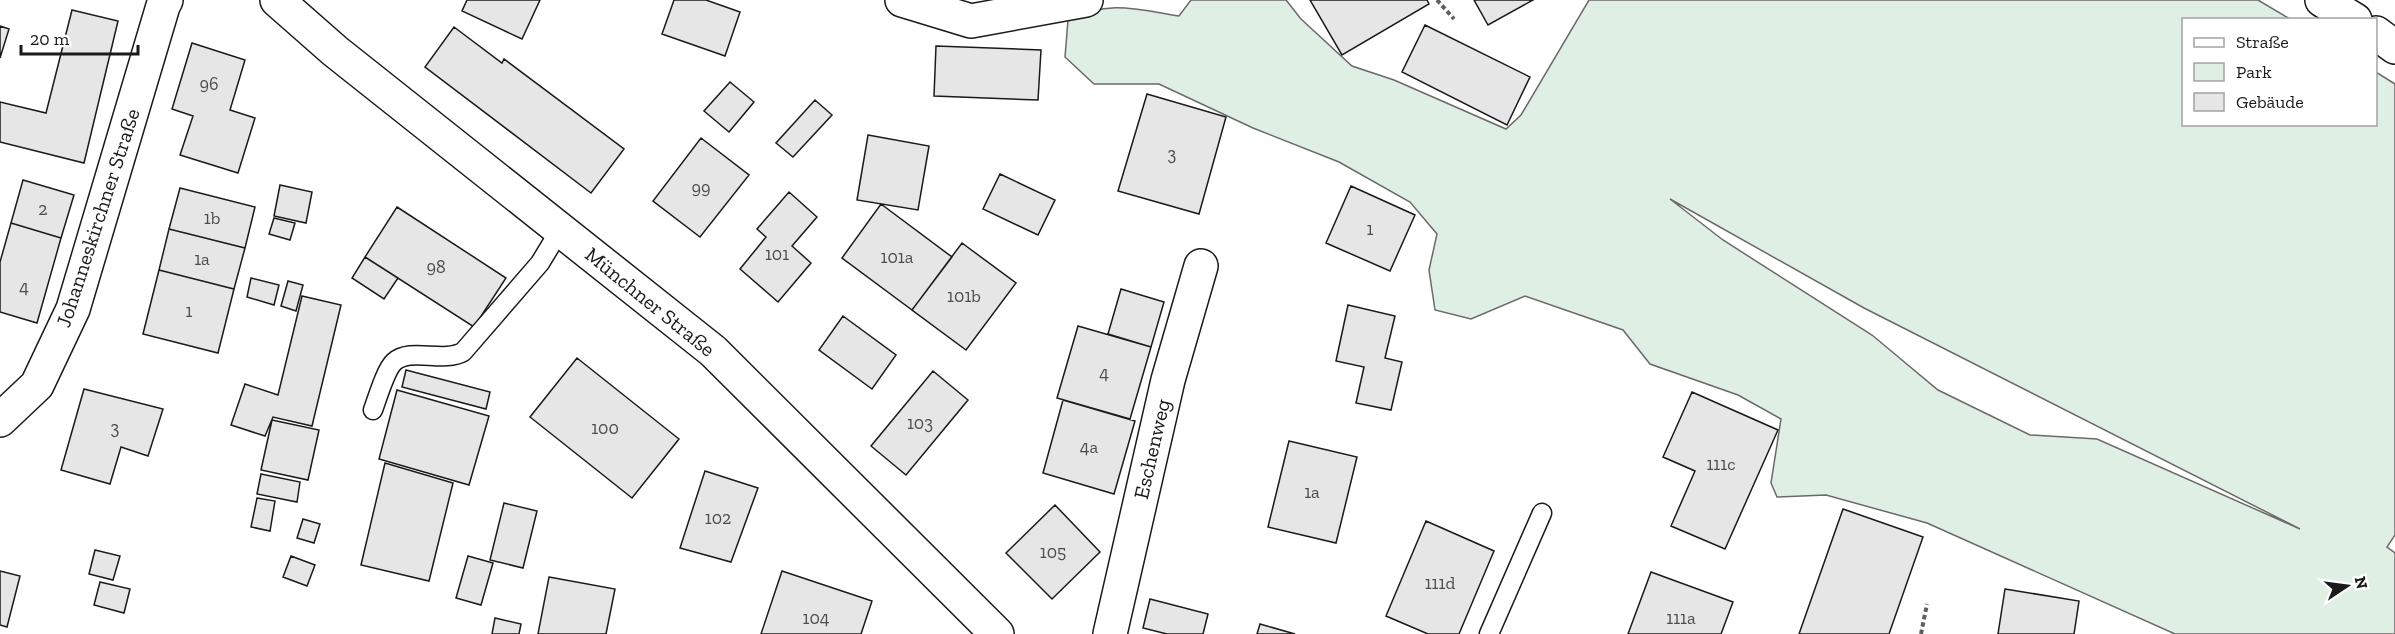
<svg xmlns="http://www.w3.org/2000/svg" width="2395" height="634" viewBox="0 0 2395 634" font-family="'Zilla Slab',serif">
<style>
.green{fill:#e0efe3;stroke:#6a6a6a;stroke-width:1.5;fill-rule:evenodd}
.building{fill:#e6e6e6;stroke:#1a1a1a;stroke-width:1.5}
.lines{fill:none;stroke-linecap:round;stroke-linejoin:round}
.lane-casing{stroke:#1a1a1a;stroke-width:21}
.street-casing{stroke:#1a1a1a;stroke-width:36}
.secondary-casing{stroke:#1a1a1a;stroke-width:36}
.path{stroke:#5f5f5f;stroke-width:4;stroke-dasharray:4.5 3;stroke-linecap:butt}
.lane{stroke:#fff;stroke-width:18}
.street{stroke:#fff;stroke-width:33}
.secondary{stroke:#fff;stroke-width:33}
.labels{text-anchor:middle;stroke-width:4.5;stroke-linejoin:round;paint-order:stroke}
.number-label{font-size:18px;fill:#4d4d4d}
.street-label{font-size:21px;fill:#1a1a1a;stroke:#fff}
</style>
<rect width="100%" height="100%" fill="#fff"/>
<path class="green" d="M1191,0H1286L1301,19L1352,66L1394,80L1506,129L1521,115L1589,0H2258L2290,19L2184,20V124H2376V72L2395,84V535L2387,547L2395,553V634H2175L1927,523L1826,495L1777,497L1771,483L1781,419L1738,395L1650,364L1623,330L1525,296L1471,319L1435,310L1429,270L1437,234L1410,202L1339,162L1253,128L1159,84H1094L1065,57L1068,20C1111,0 1134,9 1179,16ZM1670,199L1864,308L2300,529L2097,439L2030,435L1938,390L1872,335L1723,240Z"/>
<path class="building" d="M467,0H540L522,39L462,11Z
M674,0H706L740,12L725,56L662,34Z
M1310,0H1427L1429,4L1342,55Z
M1474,0H1533L1488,25Z
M72,10L118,21L84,163L0,142V102L46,113Z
M1425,25L1530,77L1507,125L1402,72Z
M0,26L9,29L0,58Z
M454,27L502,63L504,59L624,149L591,193L425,67Z
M192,43L245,60L230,110L255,118L238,173L180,155L193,116L172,109Z
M936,46L1041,50L1038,100L934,96Z
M730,82L754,102L729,132L704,111Z
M1147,94L1226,117L1199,214L1118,191Z
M815,100L832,115L793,157L776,143Z
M868,135L929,146L918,210L857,200Z
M701,138L749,175L700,237L653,201Z
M1000,174L1055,200L1038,235L983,209Z
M23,180L74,195L61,238L11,223Z
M280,185L312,192L306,223L274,216Z
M1351,186L1415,215L1390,271L1326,243Z
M180,188L255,207L245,248L169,229Z
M789,192L817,217L792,246L811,263L778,302L740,269L766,237L757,229Z
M881,204L952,257L912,310L842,258Z
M397,207L506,278L474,327L365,257Z
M274,218L295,223L290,240L269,234Z
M11,223L61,238L37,323L0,312V262Z
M169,229L245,248L234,289L159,270Z
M962,243L1016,283L966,350L912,310Z
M365,257L398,278L384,299L352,278Z
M159,270L234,289L218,353L143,334Z
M251,278L279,285L274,305L247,297Z
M288,281L303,285L296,311L281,306Z
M1121,289L1164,302L1151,347L1108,334Z
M302,296L341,305L312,426L273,417L265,436L231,425L245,384L278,395Z
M1348,305L1395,316L1385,358L1402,362L1391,410L1356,403L1364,367L1336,361Z
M843,316L896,355L872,389L819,350Z
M1078,326L1151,347L1130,419L1057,398Z
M577,358L679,439L632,498L530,417Z
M406,370L490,392L486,409L402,387Z
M933,371L968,400L906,475L871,446Z
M84,389L163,409L148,456L121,447L110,484L61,470Z
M397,390L489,416L469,485L379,459Z
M1692,392L1778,430L1725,549L1671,526L1695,471L1663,457Z
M1063,400L1135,421L1114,494L1043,473Z
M272,420L319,430L308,480L261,470Z
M1289,441L1357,457L1336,543L1268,527Z
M385,463L453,483L429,581L361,565Z
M705,471L758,488L731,562L680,548Z
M261,474L300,482L297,502L257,494Z
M257,498L275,501L270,531L251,527Z
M504,503L537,511L523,568L490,560Z
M1055,505L1100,552L1052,599L1006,553Z
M1843,509L1923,537L1889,634H1799Z
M303,519L320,524L314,543L297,538Z
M1426,521L1494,551L1459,634H1428L1386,616Z
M95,550L120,556L113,580L89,574Z
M291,556L315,565L307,586L283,577Z
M468,556L493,563L481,605L456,598Z
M0,571L20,576L7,627L0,625Z
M782,571L872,601L861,634H761Z
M1651,572L1733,602L1721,634H1628Z
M549,577L615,589L606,634H538Z
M100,582L130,589L124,613L94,605Z
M2005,589L2079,601L2074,634H1998Z
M1150,599L1208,614L1203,634H1167L1143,628Z
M495,618L521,624L519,634H492Z
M1260,624L1295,634H1257Z"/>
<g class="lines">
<defs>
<path id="lane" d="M373,410C377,399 386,369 394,362C410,347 443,363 463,352L540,263L560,230
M1489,634L1542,513"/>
<path id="street" d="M902,0L971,21L1086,0
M2322,0L2355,20
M2376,33L2395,47
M0,420L37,385L73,309L163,6L166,0
M1110,634L1168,380L1201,266"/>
<path id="secondary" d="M277,0L335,51L713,351L997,634"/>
</defs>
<use href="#lane" class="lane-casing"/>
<use href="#street" class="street-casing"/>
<use href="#secondary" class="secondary-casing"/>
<path class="path" d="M1437,0L1454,19
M1921,634L1927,604"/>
<use href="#lane" class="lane"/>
<use href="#street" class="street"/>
<use href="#secondary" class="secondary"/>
</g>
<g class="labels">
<g class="number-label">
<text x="209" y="90">96</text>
<text x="1172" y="160">3</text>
<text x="701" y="194">99</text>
<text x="43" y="215">2</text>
<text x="212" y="224">1b</text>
<text x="1370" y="235">1</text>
<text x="777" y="260">101</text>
<text x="897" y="263">101a</text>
<text x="202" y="265">1a</text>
<text x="436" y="273">98</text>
<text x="24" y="293">4</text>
<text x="964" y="302">101b</text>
<text x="189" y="317">1</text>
<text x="1104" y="379">4</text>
<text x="920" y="429">103</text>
<text x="115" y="434">3</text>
<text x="605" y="434">100</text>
<text x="1089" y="453">4a</text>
<text x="1721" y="470">111c</text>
<text x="1312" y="498">1a</text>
<text x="718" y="524">102</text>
<text x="1053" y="558">105</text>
<text x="1440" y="589">111d</text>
<text x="816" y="624">104</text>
<text x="1681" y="624">111a</text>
</g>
<g class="street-label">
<text transform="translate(98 218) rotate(-72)" y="7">Johanneskirchner Straße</text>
<text transform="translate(650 302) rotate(39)" y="7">Münchner Straße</text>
<text transform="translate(1152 449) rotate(-77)" y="7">Eschenweg</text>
</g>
</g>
<rect x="2182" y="18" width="195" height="108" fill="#ffffff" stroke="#a3a3a3" stroke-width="1.5"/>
<rect x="2194" y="38" width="30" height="9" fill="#ffffff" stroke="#a3a3a3" stroke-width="1.5"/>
<text x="2236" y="48" font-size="18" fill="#1a1a1a">Straße</text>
<rect x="2194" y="63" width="30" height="18" fill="#e0efe3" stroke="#a3a3a3" stroke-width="1.5"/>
<text x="2236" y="78" font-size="18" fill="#1a1a1a">Park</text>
<rect x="2194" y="93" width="30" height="18" fill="#e6e6e6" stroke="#a3a3a3" stroke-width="1.5"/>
<text x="2236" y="108" font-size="18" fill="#1a1a1a">Gebäude</text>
<g transform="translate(2347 586) rotate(77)" stroke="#ffffff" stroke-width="4.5" paint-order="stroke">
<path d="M0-4.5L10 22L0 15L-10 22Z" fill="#1a1a1a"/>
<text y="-9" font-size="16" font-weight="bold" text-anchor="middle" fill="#1a1a1a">N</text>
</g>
<path d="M21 45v9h117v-9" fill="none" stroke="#1a1a1a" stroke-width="3"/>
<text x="30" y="45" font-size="18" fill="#1a1a1a" stroke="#ffffff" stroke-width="4.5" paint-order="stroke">20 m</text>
</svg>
